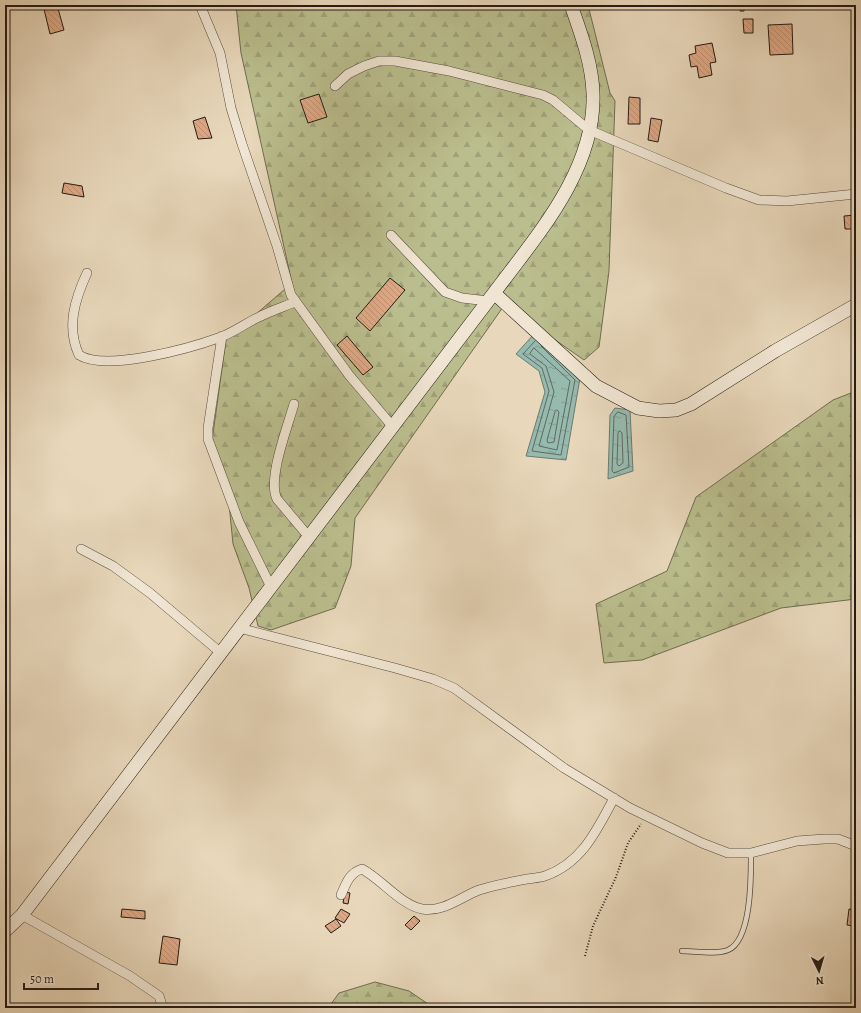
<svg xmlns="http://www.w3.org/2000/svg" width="861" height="1013" viewBox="0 0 861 1013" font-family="Alegreya,serif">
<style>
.forest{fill:url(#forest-firs);stroke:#706c50}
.water{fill:url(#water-ripples);stroke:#6a7a70}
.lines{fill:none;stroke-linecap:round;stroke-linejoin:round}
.shore{stroke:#5e6a61;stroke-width:1}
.building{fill:url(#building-back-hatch);stroke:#261b14}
.lane-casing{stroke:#564a3e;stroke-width:6}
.street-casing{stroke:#564a3e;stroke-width:10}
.secondary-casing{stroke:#261b14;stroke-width:14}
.path{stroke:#261b14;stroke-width:2;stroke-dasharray:1 2;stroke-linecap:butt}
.lane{stroke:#f0e5d2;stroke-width:4.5}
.street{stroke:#f0e5d2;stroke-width:9}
.secondary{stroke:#f0e5d2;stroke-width:13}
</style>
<defs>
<pattern id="forest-firs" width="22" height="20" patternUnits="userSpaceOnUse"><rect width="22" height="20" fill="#babd8d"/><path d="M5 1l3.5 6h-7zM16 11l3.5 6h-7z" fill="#a0a279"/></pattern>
<pattern id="water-ripples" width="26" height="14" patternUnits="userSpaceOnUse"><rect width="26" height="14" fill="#97baae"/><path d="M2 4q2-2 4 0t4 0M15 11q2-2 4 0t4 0" fill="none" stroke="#829f95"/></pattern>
<pattern id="building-back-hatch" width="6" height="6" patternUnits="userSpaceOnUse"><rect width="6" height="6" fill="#dea884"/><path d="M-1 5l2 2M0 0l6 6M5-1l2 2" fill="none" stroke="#be9071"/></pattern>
</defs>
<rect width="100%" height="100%" fill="#e8d7ba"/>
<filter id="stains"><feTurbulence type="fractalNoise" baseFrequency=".005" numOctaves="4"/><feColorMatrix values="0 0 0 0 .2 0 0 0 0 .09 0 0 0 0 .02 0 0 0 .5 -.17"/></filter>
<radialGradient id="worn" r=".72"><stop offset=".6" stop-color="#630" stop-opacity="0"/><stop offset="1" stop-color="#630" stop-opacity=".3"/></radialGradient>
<path class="forest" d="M236,5H588L610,93L615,101L609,271L599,347L584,360L528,321L503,307L355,518L351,566L335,608L271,630L258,626L249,588L233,544L229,504L211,448L226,340L292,283L241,53Z
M856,391V599L781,608L642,660L604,663L596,604L667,571L696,497L833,400Z
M375,982L409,991L434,1008H328L339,993Z"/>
<path class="water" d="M534,334L580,378L566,460L526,456L545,392L539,371L516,354Z
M615,408L630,410L633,471L608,479L610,415Z"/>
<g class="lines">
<path class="shore" d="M535,341L523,354L542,368L549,391L532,451L561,455L575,380L541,346
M534,348L570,381L557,450L539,446L554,392L546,366L530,354Z
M557,410L559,412L554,442L548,443L547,440L555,412Z
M618,412L626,415L629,467L614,473L612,471L614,417Z
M620,431L622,433L623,463L619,466L617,464L618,433Z"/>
</g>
<path class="building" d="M43,5H57L64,30L50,34Z
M740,5H745L744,11H740Z
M743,19H753V33H744Z
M792,24L793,54L770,55L768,25Z
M712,43L716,62L710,63L712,75L699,78L697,66L691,67L689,55L696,53L695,46Z
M319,94L327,117L308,123L300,100Z
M629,97L640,98V124H628Z
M205,117L212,138L198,139L193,121Z
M651,118L662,120L658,142L648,140Z
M64,183L82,186L84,197L62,193Z
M856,215V229H845L844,216Z
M390,278L405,290L370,331L356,318Z
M347,336L373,367L363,375L337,345Z
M345,892L350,893L348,904L343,903Z
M122,909L145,911V919L121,917Z
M341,909L350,914L344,923L335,918Z
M849,909L856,910L854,926L847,925Z
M414,916L420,921L411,930L405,925Z
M336,919L341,926L331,933L325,926Z
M163,936L180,939L177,965L159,963Z"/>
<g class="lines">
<defs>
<path id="lane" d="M682,951C696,951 716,955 728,950C752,940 751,875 751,853"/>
<path id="street" d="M200,5L220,53L231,108L242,144L277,246L291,295L349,375L393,427
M335,86L348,74L364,66L379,61H395L449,71L543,95L553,100L589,130L726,188L759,200L787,201L856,194
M391,235L445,292L462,298L488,301
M87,273C75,299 66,327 79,355C106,372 191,348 221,337C234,332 246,323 259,317C271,311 283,307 295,302
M222,336L208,428V439L239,522L271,587
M294,404C288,426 267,479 277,499L309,537
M81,549L113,566L150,593L221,653
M239,628L395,668L433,679L454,688L564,768L630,808L702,843L728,853H751L797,841L824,839H838L856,846
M341,895C346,884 349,873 362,869C381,879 401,905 422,909C442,913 461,897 479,890C494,885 511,882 527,879C532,878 539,878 545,876C582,863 597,830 614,798
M22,915L130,976L159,996L163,1008"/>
<path id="secondary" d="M494,293L596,386L638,408L659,411L676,410L691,404L775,351L856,305
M5,931L22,915L497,289C539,233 596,168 593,93C592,63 581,34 571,5"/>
</defs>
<use href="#lane" class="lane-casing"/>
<use href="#street" class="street-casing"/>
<use href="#secondary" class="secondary-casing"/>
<path class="path" d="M585,956L593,926L616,877L628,843L641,824"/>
<use href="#lane" class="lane"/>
<use href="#street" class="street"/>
<use href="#secondary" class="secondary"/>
</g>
<rect width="861" height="1013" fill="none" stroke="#e8d7ba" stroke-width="20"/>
<rect x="6" y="6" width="849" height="1001" fill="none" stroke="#261b14" stroke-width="2"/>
<rect x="10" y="10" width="841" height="993" fill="none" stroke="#261b14"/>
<g transform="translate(819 971) rotate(175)" stroke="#f0e5d2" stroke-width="3" paint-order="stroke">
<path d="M0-3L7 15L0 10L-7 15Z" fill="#261b14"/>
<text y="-6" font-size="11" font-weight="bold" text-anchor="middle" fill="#261b14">N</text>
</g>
<path d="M24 983v6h74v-6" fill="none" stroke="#261b14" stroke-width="2"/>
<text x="30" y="983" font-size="12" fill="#261b14" stroke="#f0e5d2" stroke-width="3" paint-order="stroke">50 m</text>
<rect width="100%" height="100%" filter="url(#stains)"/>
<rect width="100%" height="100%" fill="url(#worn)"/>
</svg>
